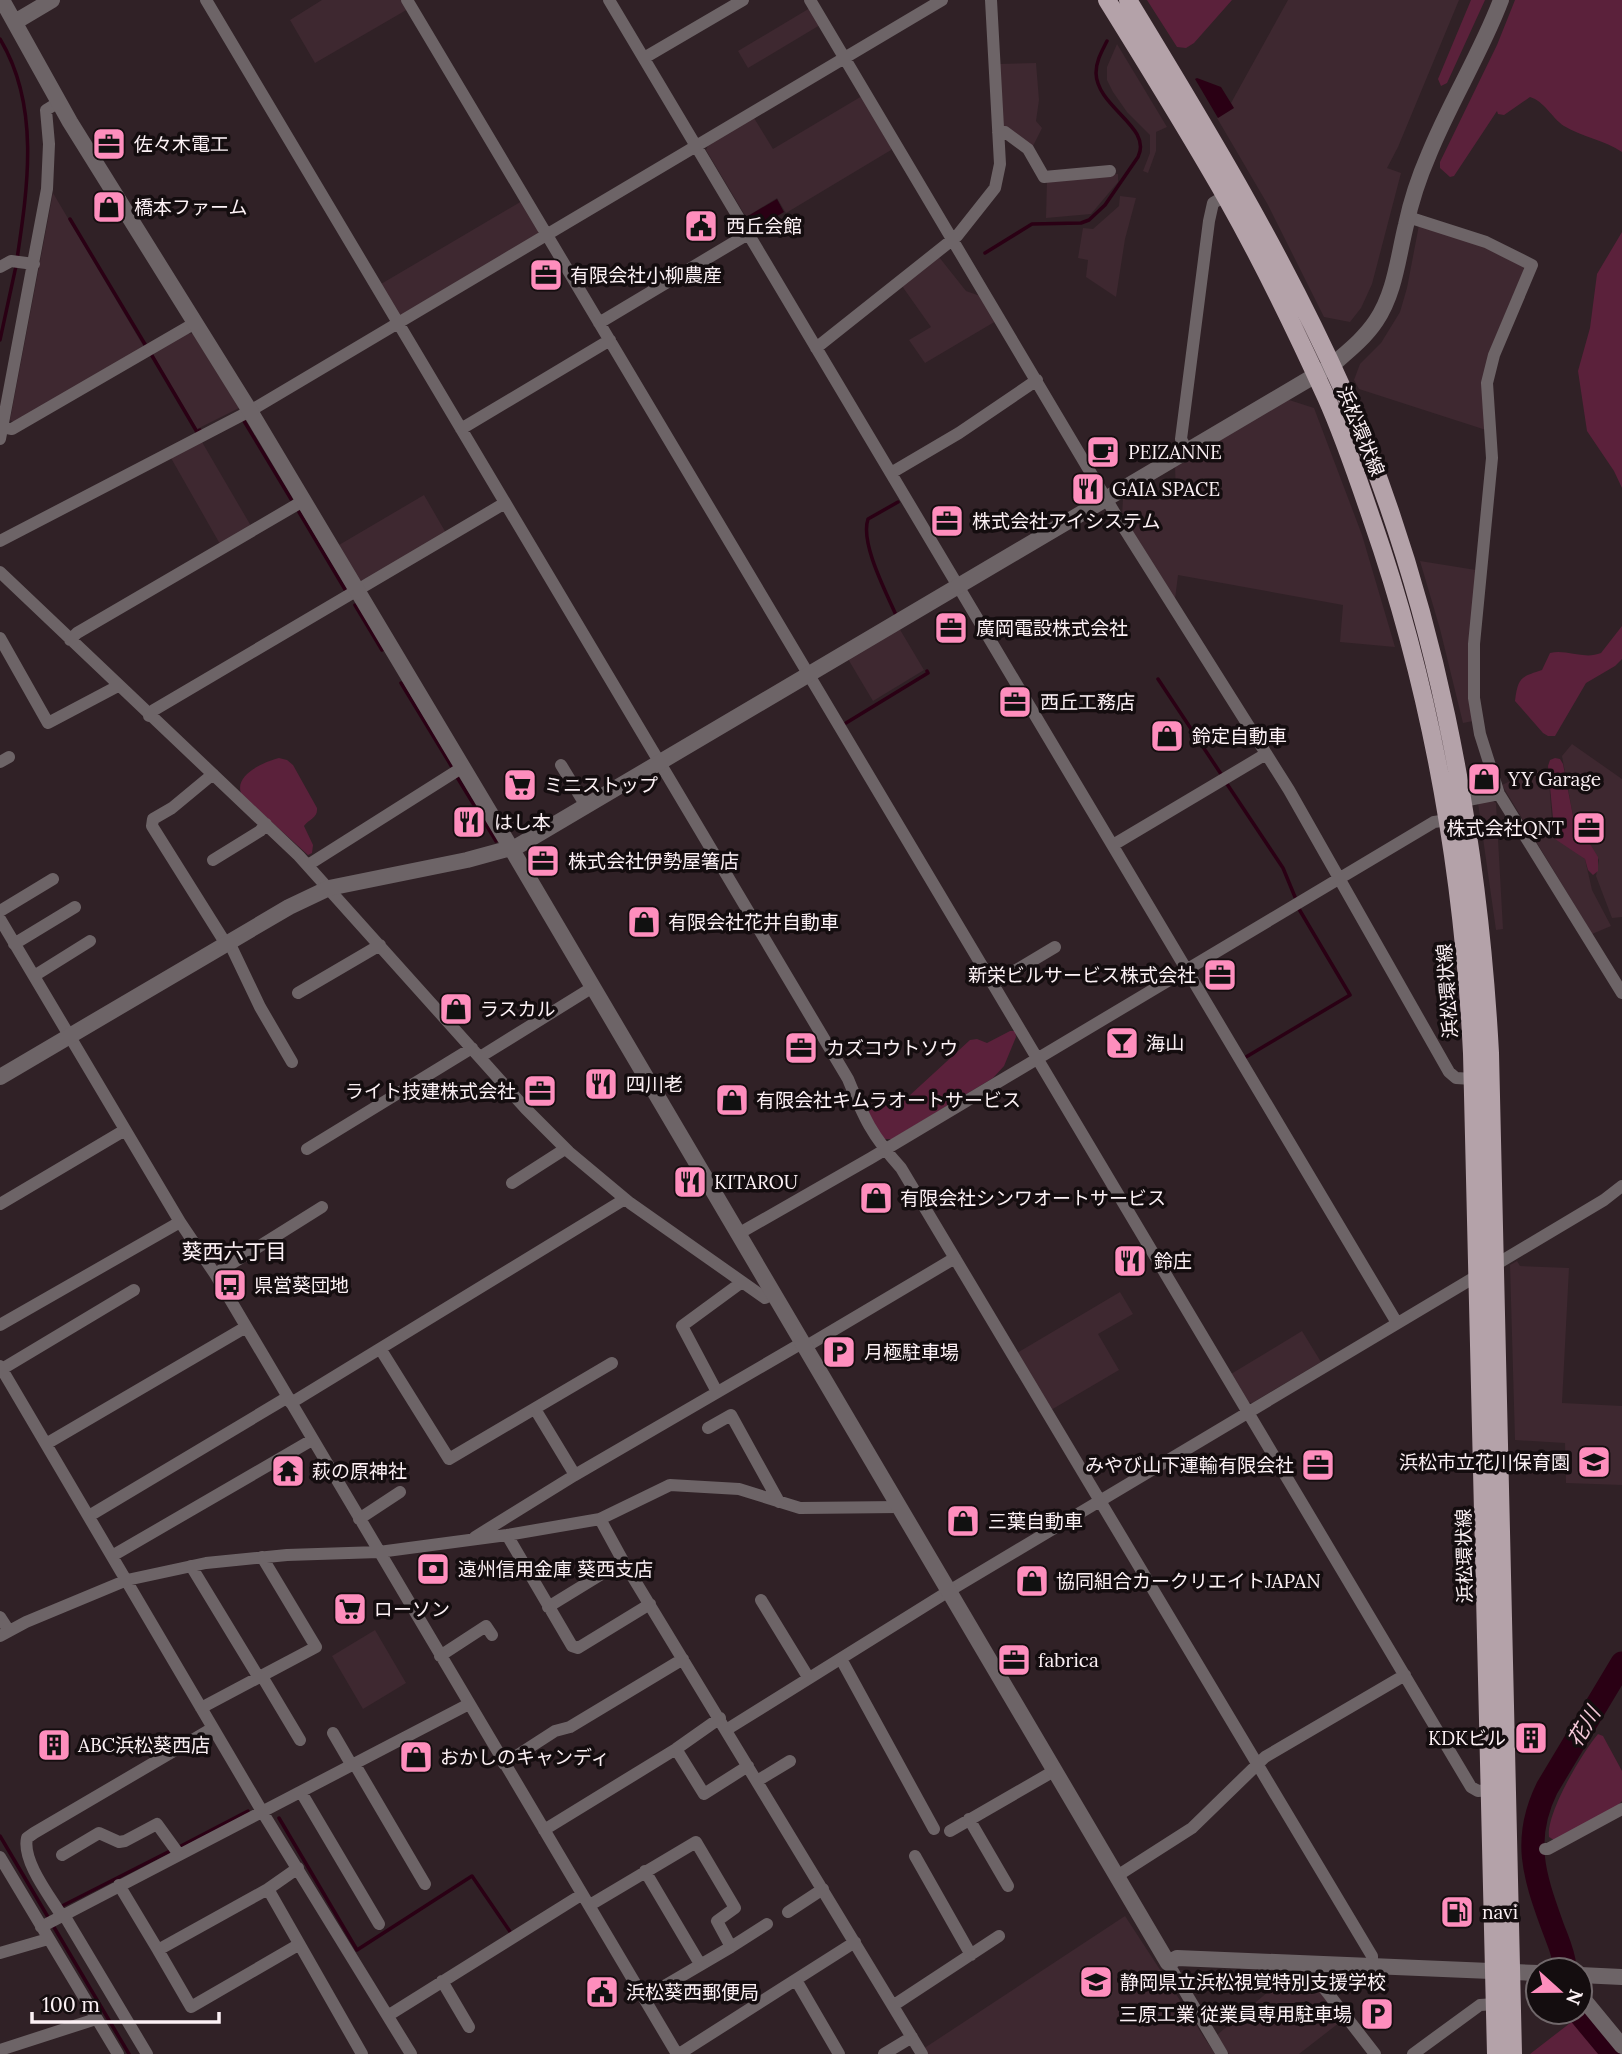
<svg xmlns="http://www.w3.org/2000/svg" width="1622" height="2054" viewBox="0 0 1622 2054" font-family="Lora,'Noto Sans JP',serif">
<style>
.built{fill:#3e2830}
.green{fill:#5b213b}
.water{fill:#2a0014}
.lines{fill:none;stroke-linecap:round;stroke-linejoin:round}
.stream{stroke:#2a0014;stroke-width:3.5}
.river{stroke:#2a0014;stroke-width:23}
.minor{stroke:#6d6467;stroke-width:12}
.tertiary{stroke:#6d6467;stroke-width:16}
.primary{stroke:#b4a2a9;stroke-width:18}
.labels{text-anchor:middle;stroke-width:7;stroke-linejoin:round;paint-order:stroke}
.poi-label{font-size:19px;fill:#fcf1f5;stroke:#140d0f;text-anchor:start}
.street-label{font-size:19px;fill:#fcf1f5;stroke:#140d0f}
.neighbourhood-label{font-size:21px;fill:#fcf1f5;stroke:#140d0f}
.water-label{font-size:21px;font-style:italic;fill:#f5c9d9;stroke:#140d0f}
</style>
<rect width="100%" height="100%" fill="#302126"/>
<path class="built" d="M322,0H402L408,9L315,63L290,20Z
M1288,0H1459L1398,147L1387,168L1401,173L1372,284L1361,308L1350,322L1324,317L1268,205L1217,118L1233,108L1231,103Z
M810,8L820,25L748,68L738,51Z
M1117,44L1167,127L1156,132V151L1148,173L1143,171L1150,153V135L1127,112L1113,92L1107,80V67Z
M1036,63L1039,100L1036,121L1042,128L1032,148L1003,126L999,64Z
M862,96L892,147L891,150L786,213L777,198L746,217L706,150L708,145L754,118L773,149Z
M1118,174V182L1091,214L1046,218L1047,180Z
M53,193L144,347L14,422L10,420Z
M1120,196L1136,198L1125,239L1116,297L1086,277L1088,260L1078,258L1083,228L1093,229L1119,206Z
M522,201L539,230L537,235L403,315L398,314L381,284Z
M1419,225L1485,246L1523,266L1524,270L1489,353L1486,430L1359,389L1354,380L1360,364L1381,343L1400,312L1407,288Z
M939,257L966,291L983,297L996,321L925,363L909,340L931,327L902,286Z
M188,333L193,334L239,408L197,429L152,353Z
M1286,399L1314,408L1362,535L1395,647L1340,642L1343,605L1178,575L1175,599L1122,516L1123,499L1176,496L1175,465Z
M202,442L251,526L220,544L171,458Z
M424,495L446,533L364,581L359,580L339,545Z
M1420,561L1476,570L1473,721L1463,723L1440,629Z
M899,628L924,670L873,701L848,659Z
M1572,744L1622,779V917L1612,918L1596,876L1599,860L1573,816L1562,756Z
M1548,769L1553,833L1585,859L1592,890L1611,926L1592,934L1502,785L1521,776Z
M1491,800L1496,803L1503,929L1496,930L1478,803Z
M1517,1261L1520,1266L1569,1268L1562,1403L1622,1406V1485L1566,1483L1565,1443L1515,1440L1510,1265Z
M1120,1292L1133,1314L1098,1334L1119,1370L1051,1410L1017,1353Z
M1302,1331L1321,1362L1252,1403L1247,1402L1231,1374Z
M375,1630L406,1683L363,1709L332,1656Z
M1125,1916L1215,2054H926L923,2049Z
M1294,1970H1306L1344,2019L1299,2054H1229L1217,2035Z"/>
<path class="green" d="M1147,0H1232L1194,43L1186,48L1177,47Z
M1471,0H1485L1447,83L1441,86L1438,79Z
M1515,0H1622V152C1605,140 1582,137 1564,126C1552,118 1544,101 1530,97L1504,115L1498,114L1497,111L1454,176L1450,177L1440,168V162L1497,45Z
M1622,232V488L1614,471L1587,431L1578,371L1590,328L1597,274Z
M1622,626V659L1615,666L1586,683L1555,736H1548L1543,733L1515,701C1518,677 1521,677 1542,670L1550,653C1567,649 1584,660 1601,653Z
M279,758L287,760L293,765L317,808C318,818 309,819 304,826L313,845L312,853L308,855L242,795C232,776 263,762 279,758Z
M1555,758L1560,759L1563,764L1573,816L1598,857V871L1593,875L1588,870L1585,859L1555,839L1548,766L1550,760Z
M1010,1031H1015L1016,1037L1004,1066L993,1078L892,1139H883L868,1114C877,1093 894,1103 909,1096L970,1040L977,1039L987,1043Z
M1598,1734L1603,1736L1622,1771V1801L1616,1807L1554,1840L1549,1837C1546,1813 1582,1753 1598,1734Z
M1574,2020L1579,2022L1606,2054H1530Z"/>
<path class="water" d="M1197,78L1221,87L1234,108L1218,118L1195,79Z
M777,199L784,212L755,229L748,216Z"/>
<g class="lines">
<path class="stream" d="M0,39C40,105 28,186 17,259
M70,219L146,346
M985,253L1032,224L1081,223L1089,220L1105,205L1138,157C1153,127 1097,108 1096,73C1096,61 1102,51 1107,41
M0,340L16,266
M151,354L197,432L200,430
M244,421L291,499
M299,512L346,591
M355,605L382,650
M896,615C886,592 860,543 868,519L898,502
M1158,679L1221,774
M401,683L452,767
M846,723L928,673L927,671
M457,777L496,841
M1227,784L1283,868L1295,897
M1246,1057L1350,995L1299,909
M279,1818L357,1950L472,1876L511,1933
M0,1836L129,2054
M179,1847L248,1811
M60,1907L172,1850"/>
<path class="river" d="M1565,1967C1564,1953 1557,1939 1552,1925C1534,1875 1522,1839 1547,1788L1622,1663
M1578,2012L1613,2054"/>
<path class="minor" d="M206,0L848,1079C864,1118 872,1136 901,1168L1372,1956V1966
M407,0L1471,1787L1478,1791L1490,1790
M609,0L1397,1323
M810,0L1117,517L1289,790L1449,1072L1456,1078L1473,1079
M644,58L743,0
M998,132H1005L1028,149L1044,177L1110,171
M1408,217L1486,242L1532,265L1494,355L1487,383L1492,458L1474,644V698L1480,734L1499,794L1622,993
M0,267L11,261L34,264
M599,323L748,234
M816,348L957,236L995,188L1000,164L991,0
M2,427L12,429L195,323
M461,429L610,340
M0,439L47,189L49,144L46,110L59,102
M1187,450L1181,439L1209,221L1213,203L1225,196
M891,473L959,433L1037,380
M0,541L250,411L942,0
M0,572L299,856L526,1109L569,1152L630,1203L765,1298L773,1294
M0,638L48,723L118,686
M70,640L77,633L303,501
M149,716L154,710L505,503
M0,762L9,757
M561,765L586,806
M213,774L172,808L153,819L152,826L226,944
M1463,801L1499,794
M1113,845L1266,754
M213,860L260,831L266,824
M308,865L463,767
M0,911L53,879
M0,919L180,1222L215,1274L677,2054
M229,942L260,1007L292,1062
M14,944L75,907
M34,976L90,941
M993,984L1055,947
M298,993L380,945
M480,1057L593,987
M307,1149L472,1048
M512,1183L565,1149
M0,1204L125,1130
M738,1234L871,1158L1434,822L1448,820
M215,1274L322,1207
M0,1325L180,1222
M805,1347L955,1258
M381,1350L449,1459L612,1363
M0,1366L263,1813L411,2054
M2,1369L134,1290
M717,1392L682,1326L742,1282
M291,1403L625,1199
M535,1409L575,1475
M708,1428L731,1415L779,1502
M46,1444L246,1327
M89,1516L288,1397
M359,1519L400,1492
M600,1519L623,1561L922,2054
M507,1535L572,1646L578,1648L650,1604
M475,1537L575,1475L802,1343
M112,1556L312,1440
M191,1566L259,1678
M761,1600L808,1677
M548,1607L623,1561
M0,1617L9,1631
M0,1636L26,1622L127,1580L206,1563L287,1555L379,1552L507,1535L600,1519L670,1485L739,1489L800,1508L899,1507
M440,1656L486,1626L492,1635
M841,1659L934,1829
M263,1678L300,1740
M201,1708L316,1647L262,1557
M726,1730L949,1591L1604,1200L1622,1186
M333,1733L351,1764
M676,1749L704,1794L748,1766
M354,1763L425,1884
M504,1764L555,1731L570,1727L683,1659
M757,1781L790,1761
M301,1792L379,1924
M969,1819L1008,1886
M544,1830L676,1749L720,1718
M950,1831L1054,1771
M1545,1849H1548L1622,1809
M62,1855L99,1833L119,1842L125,1841L157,1824L178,1853
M915,1856L971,1955
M0,1857L118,2054
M645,1871L700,1964
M1117,1876L1192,1828L1265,1757L1405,1675
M119,1885L158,1950L268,1889L362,2054
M268,1889L298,1868
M590,1905L696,1842L735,1908L717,1921L731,1947L644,1998
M788,1912L823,1889
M41,1927L469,1704
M731,1947L767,1924
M158,1950L191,2007L298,1945
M0,1953L48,1939
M1168,1963L1222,2054
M1310,1964V1970L1375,2054
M796,1980L839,2054
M442,1981L469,2027
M894,2005L999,1936
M389,2015L581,1895
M0,2050L96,2019
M147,2054L64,1915L60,1913C48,1894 22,1860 27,1838L34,1833L213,1728
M679,2054L855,1942
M884,2054L912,2037
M1413,2054L1480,2005L1495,2004"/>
<path class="tertiary" d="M2,0L70,122L250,411L511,848L1168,1963L1177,1958L1538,1973
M15,22L52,0
M0,1077L289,907L329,888L467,860L518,846L1331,366C1347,352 1364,339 1376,321C1395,293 1398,257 1406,225C1411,201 1419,177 1429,154C1450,102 1481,53 1501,0
M1580,1975L1622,1977
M1580,1995L1622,2046"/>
<path class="primary" d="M1107,0C1148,66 1189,132 1227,199C1263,263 1296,331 1326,397C1344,437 1358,479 1372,520C1432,692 1463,872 1472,1053L1496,2054
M1128,0C1206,128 1283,255 1344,392C1434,599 1478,828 1490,1053L1513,2054"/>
</g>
<defs>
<symbol id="office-square" viewBox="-11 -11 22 22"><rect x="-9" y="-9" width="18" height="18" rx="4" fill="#fe8ebd" stroke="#140d0f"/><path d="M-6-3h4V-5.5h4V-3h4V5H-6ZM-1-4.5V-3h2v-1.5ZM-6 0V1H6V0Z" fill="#111"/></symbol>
<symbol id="shop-square" viewBox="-11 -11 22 22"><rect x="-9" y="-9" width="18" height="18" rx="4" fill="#fe8ebd" stroke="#140d0f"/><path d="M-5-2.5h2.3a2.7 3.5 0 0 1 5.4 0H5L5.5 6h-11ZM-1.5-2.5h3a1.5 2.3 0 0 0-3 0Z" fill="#111"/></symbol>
<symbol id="civic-square" viewBox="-11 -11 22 22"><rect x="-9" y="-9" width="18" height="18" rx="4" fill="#fe8ebd" stroke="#140d0f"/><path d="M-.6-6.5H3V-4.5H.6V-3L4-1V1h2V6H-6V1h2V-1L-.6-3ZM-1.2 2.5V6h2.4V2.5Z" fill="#111"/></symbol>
<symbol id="cafe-square" viewBox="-11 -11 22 22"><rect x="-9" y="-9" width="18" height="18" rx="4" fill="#fe8ebd" stroke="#140d0f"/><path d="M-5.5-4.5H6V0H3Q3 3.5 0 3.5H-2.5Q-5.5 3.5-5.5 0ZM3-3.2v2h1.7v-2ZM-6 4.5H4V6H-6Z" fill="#111"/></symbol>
<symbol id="restaurant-square" viewBox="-11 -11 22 22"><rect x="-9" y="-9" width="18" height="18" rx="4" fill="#fe8ebd" stroke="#140d0f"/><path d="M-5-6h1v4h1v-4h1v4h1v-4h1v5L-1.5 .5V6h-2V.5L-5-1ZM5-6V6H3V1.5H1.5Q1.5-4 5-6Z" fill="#111"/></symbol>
<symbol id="supermarket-square" viewBox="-11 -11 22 22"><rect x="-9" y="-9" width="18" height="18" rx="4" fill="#fe8ebd" stroke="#140d0f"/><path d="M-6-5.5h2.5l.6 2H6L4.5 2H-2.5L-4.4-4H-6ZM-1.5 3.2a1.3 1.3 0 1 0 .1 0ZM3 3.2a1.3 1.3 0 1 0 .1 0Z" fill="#111"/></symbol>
<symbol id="bar-square" viewBox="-11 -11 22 22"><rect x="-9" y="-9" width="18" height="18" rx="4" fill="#fe8ebd" stroke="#140d0f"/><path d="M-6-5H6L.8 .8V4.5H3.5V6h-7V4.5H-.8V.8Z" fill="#111"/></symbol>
<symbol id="bus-square" viewBox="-11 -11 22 22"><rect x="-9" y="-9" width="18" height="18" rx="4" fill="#fe8ebd" stroke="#140d0f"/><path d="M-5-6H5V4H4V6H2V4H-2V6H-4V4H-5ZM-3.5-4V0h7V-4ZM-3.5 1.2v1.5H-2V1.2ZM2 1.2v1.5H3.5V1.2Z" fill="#111"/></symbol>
<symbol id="parking-square" viewBox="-11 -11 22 22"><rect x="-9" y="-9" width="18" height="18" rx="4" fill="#fe8ebd" stroke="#140d0f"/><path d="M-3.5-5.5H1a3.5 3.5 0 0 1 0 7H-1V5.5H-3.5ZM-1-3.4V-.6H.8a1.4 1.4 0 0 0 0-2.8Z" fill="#111"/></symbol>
<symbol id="school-square" viewBox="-11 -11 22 22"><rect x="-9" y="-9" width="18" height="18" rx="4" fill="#fe8ebd" stroke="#140d0f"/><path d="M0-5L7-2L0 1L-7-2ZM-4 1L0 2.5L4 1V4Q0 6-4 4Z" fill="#111"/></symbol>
<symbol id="temple-square" viewBox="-11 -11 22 22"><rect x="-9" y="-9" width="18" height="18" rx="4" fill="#fe8ebd" stroke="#140d0f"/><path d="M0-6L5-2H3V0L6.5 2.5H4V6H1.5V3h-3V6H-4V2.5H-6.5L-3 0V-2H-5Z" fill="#111"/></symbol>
<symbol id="bank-square" viewBox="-11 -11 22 22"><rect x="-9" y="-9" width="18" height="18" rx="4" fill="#fe8ebd" stroke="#140d0f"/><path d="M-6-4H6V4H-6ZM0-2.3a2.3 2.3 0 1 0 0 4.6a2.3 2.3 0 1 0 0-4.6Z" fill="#111"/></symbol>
<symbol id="building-square" viewBox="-11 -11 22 22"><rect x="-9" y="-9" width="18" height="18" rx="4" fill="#fe8ebd" stroke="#140d0f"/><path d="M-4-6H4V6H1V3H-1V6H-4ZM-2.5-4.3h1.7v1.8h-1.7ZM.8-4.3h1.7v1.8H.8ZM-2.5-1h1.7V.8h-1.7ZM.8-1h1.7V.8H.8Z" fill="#111"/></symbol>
<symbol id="fuel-square" viewBox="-11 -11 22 22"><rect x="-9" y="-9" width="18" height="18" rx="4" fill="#fe8ebd" stroke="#140d0f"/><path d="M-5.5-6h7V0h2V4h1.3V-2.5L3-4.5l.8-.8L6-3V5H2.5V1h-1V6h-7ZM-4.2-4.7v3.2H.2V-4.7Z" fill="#111"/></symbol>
</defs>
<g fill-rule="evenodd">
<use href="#office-square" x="90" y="125" width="38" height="38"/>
<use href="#shop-square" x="90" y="188" width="38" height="38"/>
<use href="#civic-square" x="682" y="207" width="38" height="38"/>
<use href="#office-square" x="527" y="256" width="38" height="38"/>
<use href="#cafe-square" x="1084" y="433" width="38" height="38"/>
<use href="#restaurant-square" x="1069" y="470" width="38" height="38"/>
<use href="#office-square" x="928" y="502" width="38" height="38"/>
<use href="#office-square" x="932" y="609" width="38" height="38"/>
<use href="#office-square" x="996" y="683" width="38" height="38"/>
<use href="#shop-square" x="1148" y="717" width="38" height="38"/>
<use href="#shop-square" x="1465" y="760" width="38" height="38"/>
<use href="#supermarket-square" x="501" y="766" width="38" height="38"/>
<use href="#restaurant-square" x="450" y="803" width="38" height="38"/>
<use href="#office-square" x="1570" y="809" width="38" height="38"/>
<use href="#office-square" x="524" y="842" width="38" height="38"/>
<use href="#shop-square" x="625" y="903" width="38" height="38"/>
<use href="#office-square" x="1201" y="956" width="38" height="38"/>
<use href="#shop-square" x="437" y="990" width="38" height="38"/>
<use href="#bar-square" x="1103" y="1024" width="38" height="38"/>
<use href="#office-square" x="782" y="1029" width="38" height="38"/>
<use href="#restaurant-square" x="582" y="1065" width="38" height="38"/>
<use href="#office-square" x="521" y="1072" width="38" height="38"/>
<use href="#shop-square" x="713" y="1081" width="38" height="38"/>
<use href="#restaurant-square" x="671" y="1163" width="38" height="38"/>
<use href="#shop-square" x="857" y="1179" width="38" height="38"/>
<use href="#restaurant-square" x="1111" y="1242" width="38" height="38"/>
<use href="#bus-square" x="211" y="1266" width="38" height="38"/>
<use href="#parking-square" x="820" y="1333" width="38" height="38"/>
<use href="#school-square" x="1575" y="1443" width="38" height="38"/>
<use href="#office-square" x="1299" y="1446" width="38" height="38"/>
<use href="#temple-square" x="269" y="1452" width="38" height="38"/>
<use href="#shop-square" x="944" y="1502" width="38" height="38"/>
<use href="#bank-square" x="414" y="1550" width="38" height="38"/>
<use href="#shop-square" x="1013" y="1562" width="38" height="38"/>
<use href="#supermarket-square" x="331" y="1590" width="38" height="38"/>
<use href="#office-square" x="995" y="1641" width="38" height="38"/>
<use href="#building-square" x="1512" y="1719" width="38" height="38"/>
<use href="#building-square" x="35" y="1726" width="38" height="38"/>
<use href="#shop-square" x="397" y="1738" width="38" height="38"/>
<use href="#fuel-square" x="1438" y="1893" width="38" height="38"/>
<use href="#school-square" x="1077" y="1963" width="38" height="38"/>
<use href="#civic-square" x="583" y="1973" width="38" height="38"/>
<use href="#parking-square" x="1358" y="1995" width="38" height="38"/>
</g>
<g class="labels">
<g class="poi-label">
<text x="134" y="151">佐々木電工</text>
<text x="134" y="214">橋本ファーム</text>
<text x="726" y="233">西丘会館</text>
<text x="570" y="282">有限会社小柳農産</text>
<text x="1128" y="459">PEIZANNE</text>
<text x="1112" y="496">GAIA SPACE</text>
<text x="972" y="528">株式会社アイシステム</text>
<text x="976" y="635">廣岡電設株式会社</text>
<text x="1040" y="709">西丘工務店</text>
<text x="1192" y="743">鈴定自動車</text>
<text x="1508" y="786">YY Garage</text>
<text x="544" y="792">ミニストップ</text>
<text x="494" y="829">はし本</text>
<text x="1564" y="835" text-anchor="end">株式会社QNT</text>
<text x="568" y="868">株式会社伊勢屋箸店</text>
<text x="668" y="929">有限会社花井自動車</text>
<text x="1196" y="982" text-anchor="end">新栄ビルサービス株式会社</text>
<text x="480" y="1016">ラスカル</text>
<text x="1146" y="1050">海山</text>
<text x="826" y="1055">カズコウトソウ</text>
<text x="626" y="1091">四川老</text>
<text x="516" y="1098" text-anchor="end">ライト技建株式会社</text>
<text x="756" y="1107">有限会社キムラオートサービス</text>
<text x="714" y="1189">KITAROU</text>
<text x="900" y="1205">有限会社シンワオートサービス</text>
<text x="1154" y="1268">鈴庄</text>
<text x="254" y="1292">県営葵団地</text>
<text x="864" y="1359">月極駐車場</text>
<text x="1570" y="1469" text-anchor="end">浜松市立花川保育園</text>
<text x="1294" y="1472" text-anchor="end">みやび山下運輸有限会社</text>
<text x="312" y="1478">萩の原神社</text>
<text x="988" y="1528">三葉自動車</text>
<text x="458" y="1576">遠州信用金庫 葵西支店</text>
<text x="1056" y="1588">協同組合カークリエイトJAPAN</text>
<text x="374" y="1616">ローソン</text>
<text x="1038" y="1667">fabrica</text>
<text x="1506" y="1745" text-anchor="end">KDKビル</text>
<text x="78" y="1752">ABC浜松葵西店</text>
<text x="440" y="1764">おかしのキャンディ</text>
<text x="1482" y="1919">navi</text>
<text x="1120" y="1989">静岡県立浜松視覚特別支援学校</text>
<text x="626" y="1999">浜松葵西郵便局</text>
<text x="1352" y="2021" text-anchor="end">三原工業 従業員専用駐車場</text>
</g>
<g class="street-label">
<text transform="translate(1361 431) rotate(68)" y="7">浜松環状線</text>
<text transform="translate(1447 991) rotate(-94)" y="7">浜松環状線</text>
<text transform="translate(1464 1556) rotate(-91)" y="7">浜松環状線</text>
</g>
<g class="neighbourhood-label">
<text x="234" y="1259">葵西六丁目</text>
</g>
<g class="water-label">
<text transform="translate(1584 1727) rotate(-59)" y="7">花川</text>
</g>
</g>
<g transform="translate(1559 1991) rotate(111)"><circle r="33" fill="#140d0f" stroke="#71686b" stroke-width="2"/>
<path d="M0-5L12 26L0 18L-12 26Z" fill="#fe8ebd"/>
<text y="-10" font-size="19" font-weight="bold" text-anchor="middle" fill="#fcf1f5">N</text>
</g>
<path d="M32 2012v10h187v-10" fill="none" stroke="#fcf1f5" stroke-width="3.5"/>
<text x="42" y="2012" font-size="21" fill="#fcf1f5" stroke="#140d0f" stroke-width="5" paint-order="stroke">100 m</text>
</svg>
